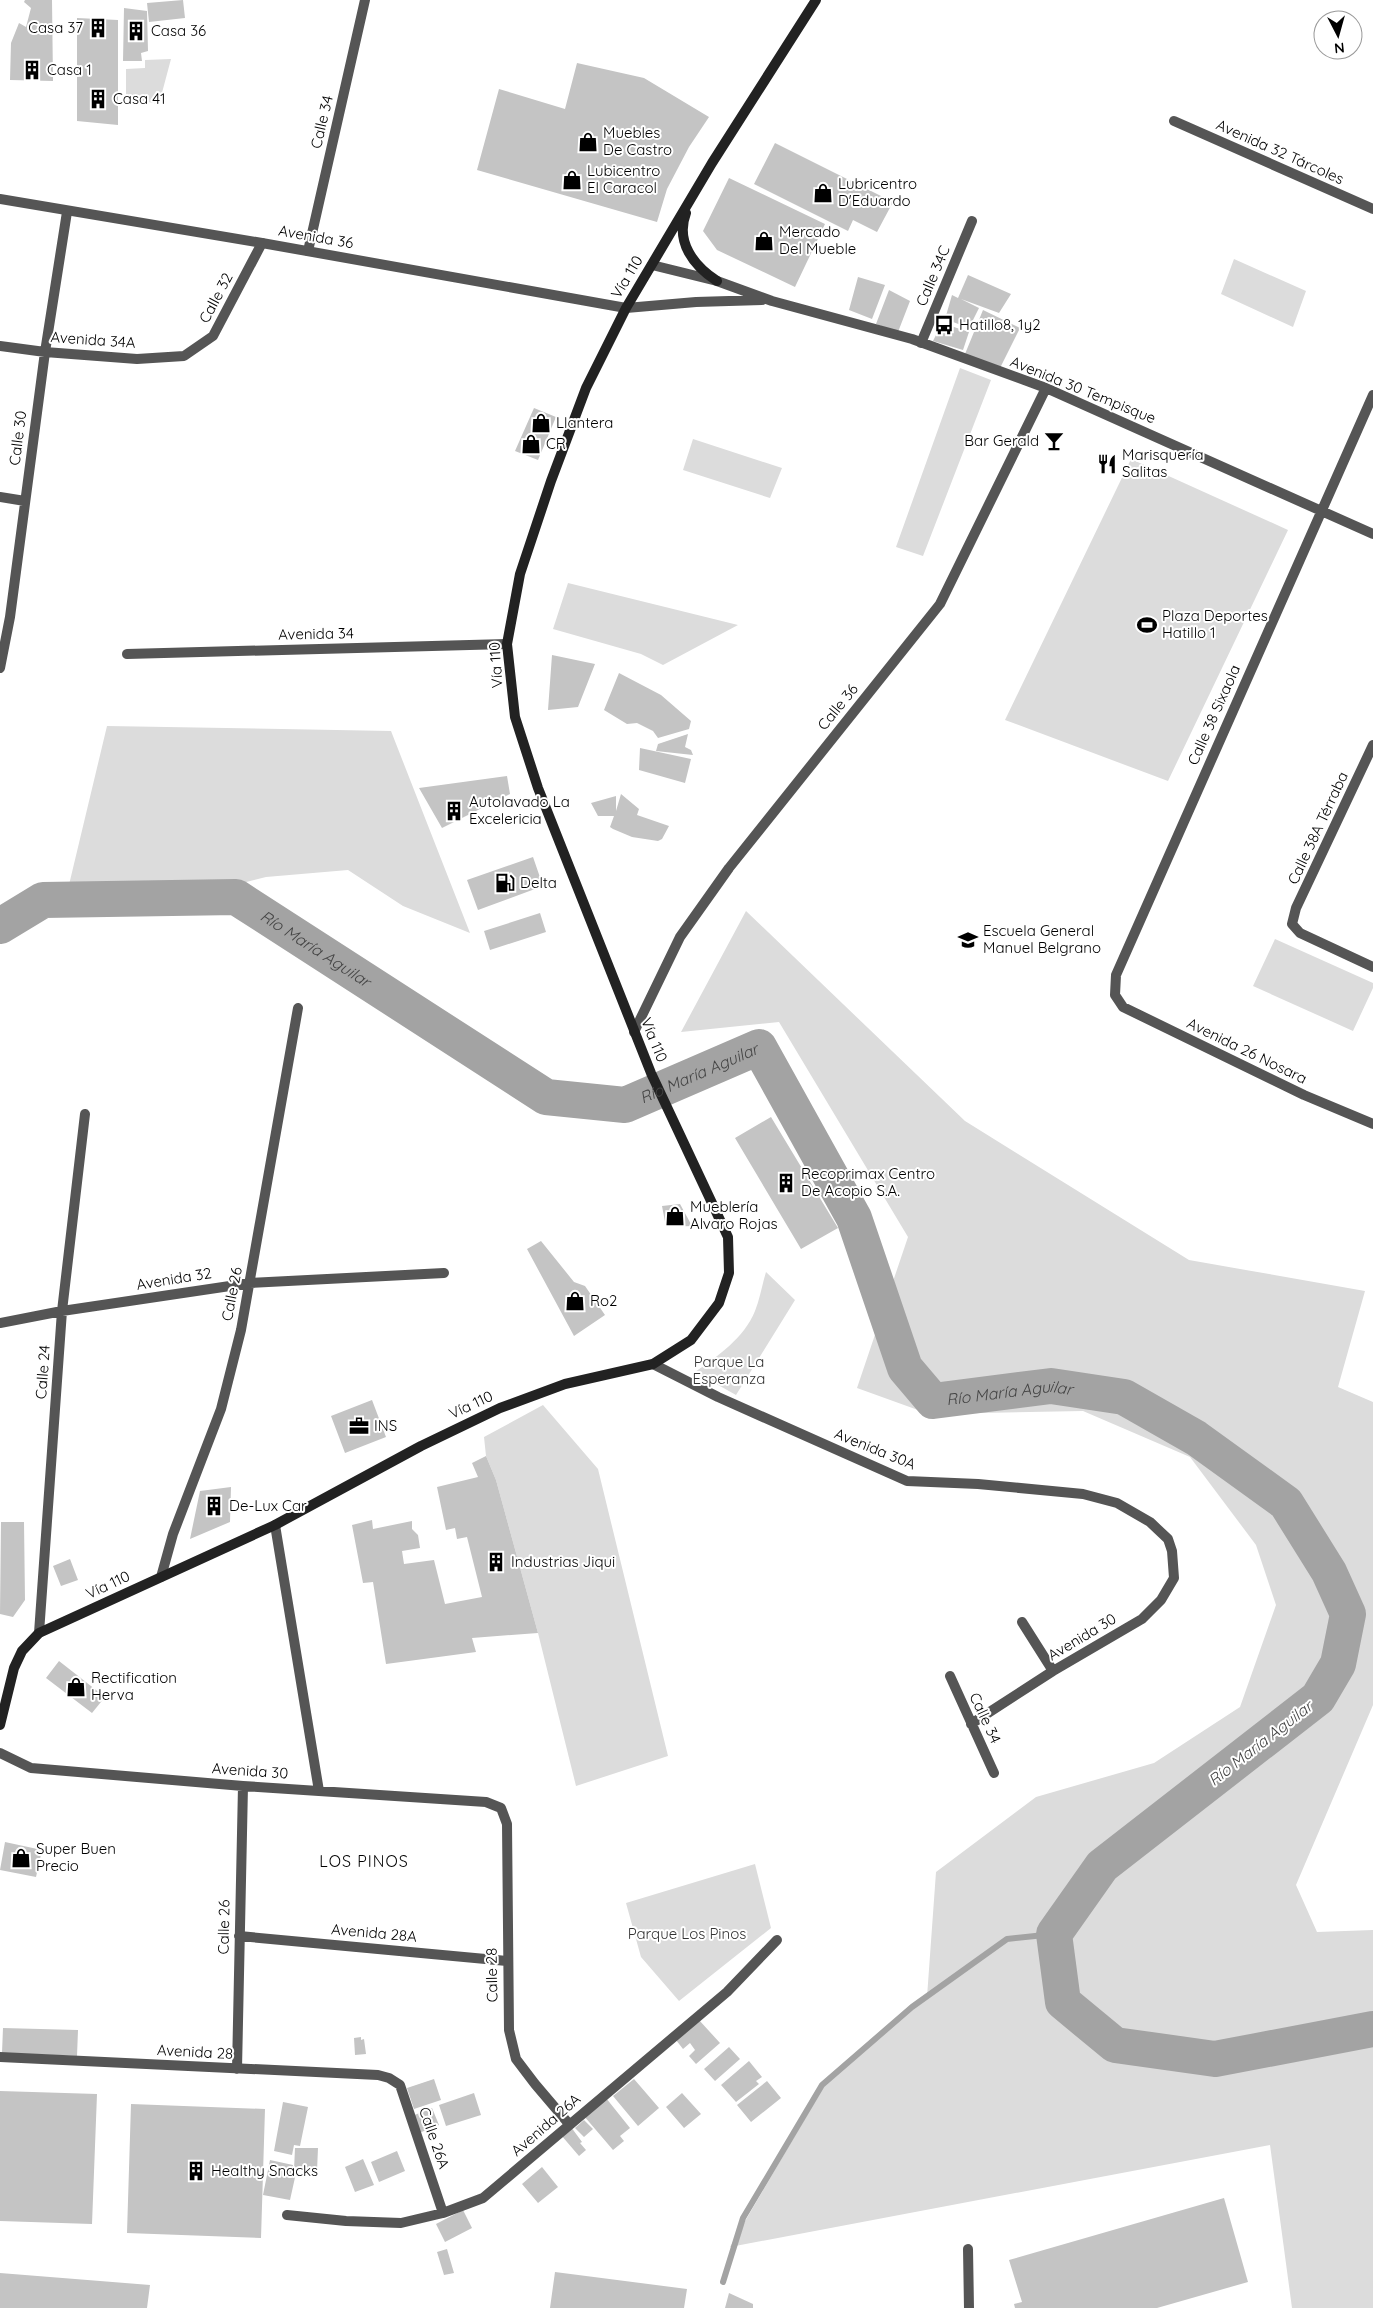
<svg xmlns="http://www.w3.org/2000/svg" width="1373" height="2308" viewBox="0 0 1373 2308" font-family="Quicksand,sans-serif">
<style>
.green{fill:#dcdcdc}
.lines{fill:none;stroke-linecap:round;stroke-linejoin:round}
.stream{stroke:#a3a3a3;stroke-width:6}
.river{stroke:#a3a3a3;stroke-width:36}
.building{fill:#c4c4c4}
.minor{stroke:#555;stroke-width:10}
.tertiary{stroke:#555;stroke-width:10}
.secondary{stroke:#222;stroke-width:10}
.labels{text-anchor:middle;stroke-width:4;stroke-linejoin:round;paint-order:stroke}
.poi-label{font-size:15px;fill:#000;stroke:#fff;text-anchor:start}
.street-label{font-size:15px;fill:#000;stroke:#fff}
.park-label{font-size:15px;fill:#333;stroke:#fff}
.water-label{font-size:16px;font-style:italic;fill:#444;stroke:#fff}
.neighbourhood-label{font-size:16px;letter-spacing:1px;fill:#000;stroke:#fff}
</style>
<rect width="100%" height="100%" fill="#fff"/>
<path class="green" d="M171,59L159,104L126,98V69L145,68V60Z
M1234,259L1306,291L1293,327L1221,294Z
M960,368L991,380L923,556L896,547Z
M693,439L782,468L770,498L683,470Z
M1131,459L1288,530L1168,781L1005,720Z
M568,583L738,625L663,665L641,654L553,629Z
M107,726L391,731L470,933L403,906L348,870L266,877L227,887L68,889Z
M746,911L965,1121L1189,1260L1365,1291L1338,1387L1373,1402V1705L1296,1885L1317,1932L1373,1930V2308H1292L1270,2145L730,2247L824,2086L927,1997L936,1872L1036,1797L1154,1763L1240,1707L1276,1605L1256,1545L1190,1457L1083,1411L929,1414L857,1388L908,1237L779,1022L681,1032Z
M1275,939L1373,983V988L1353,1031L1253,986Z
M766,1272L795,1300L736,1395L695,1372C718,1356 744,1338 755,1311C760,1299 762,1285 766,1272Z
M543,1405L598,1469L668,1756L576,1786L538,1633L496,1480L486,1456L484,1437Z
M755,1864L771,1928L679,2001L641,1957L626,1903Z"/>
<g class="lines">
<path class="stream" d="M723,2282L743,2218L822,2085L912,2007L1007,1939L1054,1934"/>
<path class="river" id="s1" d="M0,926L43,900L236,897L546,1097L625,1105L759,1047L854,1218L905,1368L933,1401L1051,1386L1124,1397L1196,1438L1286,1503L1329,1572L1348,1614L1338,1664L1318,1698L1102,1866L1054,1934L1063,2002L1115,2045L1215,2059L1373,2029"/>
</g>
<path class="building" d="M25,0H52L53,81L10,80L11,43L19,23L26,27L31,8L24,2Z
M183,0L185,18L149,22L147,3Z
M124,8L147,11L148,51L141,53L142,61H123Z
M77,18L118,20V125L77,121Z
M577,63L644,78L709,117L689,147L667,189L657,222L477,170L499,89L565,109Z
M775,143L893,202L877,232L853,220L848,231L754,184Z
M729,178L825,224L795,287L717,250L703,231Z
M968,275L1011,294L999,313L961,299L979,308L969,328L945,319L952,295L958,298Z
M858,277L885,285L872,319L849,310Z
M889,290L910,301L898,332L876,324Z
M983,310L1020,328L1000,368L965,354Z
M942,323L969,332L963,350L933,341Z
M534,408L556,417L538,460L515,451Z
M552,655L595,664L578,707L548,710Z
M619,673L661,695L691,721L689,729L658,738L653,731L637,723L627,724L604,710Z
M688,734L685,747L691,750L693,755L656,751L658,744Z
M640,748L691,759L685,783L639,770Z
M507,776L510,794L442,828L419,788Z
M621,794L639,809L637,815L669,826L662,839L658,841L632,837L613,829L610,827L614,816H598L591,803L616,796V811Z
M533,857L543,886L478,910L467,880Z
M540,913L546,932L490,950L484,931Z
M771,1117L838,1228L801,1249L735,1138Z
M680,1204L692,1226L666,1227L662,1206Z
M541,1241L574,1282L585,1286L605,1315L574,1336L527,1249Z
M372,1400L386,1437L345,1453L331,1416Z
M486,1456L496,1480L538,1633L472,1638L476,1652L386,1664L373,1582L363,1583L352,1525L372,1520L373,1529L412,1521V1529L418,1535L420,1548L402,1551L404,1564L434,1560L445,1604L482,1597L467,1537L457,1539L455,1528L446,1530L437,1487L478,1477L472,1463Z
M231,1487L230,1522L190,1539L200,1491Z
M1,1522H24L25,1600L13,1617L0,1614Z
M70,1559L78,1580L61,1586L53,1566Z
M59,1661L105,1697L92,1713L46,1678Z
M5,1842L42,1850L36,1877L0,1870Z
M699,2020L720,2043L696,2064L689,2056L695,2050L690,2043L683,2049L676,2040Z
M3,2028L78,2030L77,2056L2,2053Z
M361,2037V2040L364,2039L366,2054L355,2055L354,2038Z
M729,2047L740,2059L715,2081L704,2069Z
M749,2061L762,2077L756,2081L759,2084L736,2102L721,2085Z
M434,2079L441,2100L414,2109L407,2088Z
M634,2079L659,2108L638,2126L613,2096Z
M767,2081L781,2098L751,2122L737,2105Z
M0,2091L97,2094L92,2224L0,2221Z
M474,2093L481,2115L446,2126L439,2105Z
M682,2093L701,2114L684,2128L666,2107Z
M606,2098L630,2128L620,2136L624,2141L613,2150L584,2116Z
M283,2102L308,2107L300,2146L294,2145L292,2155L274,2151Z
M131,2104L265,2109L261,2238L127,2233Z
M432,2108L439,2125L419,2133L412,2116Z
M584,2120L593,2129L584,2137L575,2128Z
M571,2127L582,2142L580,2143L586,2150L579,2156L561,2135Z
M295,2148H318L317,2171L294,2170Z
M397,2151L405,2171L379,2182L371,2162Z
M363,2159L374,2185L355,2192L345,2167Z
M270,2160L293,2165L292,2172L296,2173L290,2200L263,2195Z
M542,2167L558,2187L538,2203L522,2184Z
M1224,2198L1248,2282L1157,2308H1015L1014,2304L1022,2302L1009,2260Z
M463,2210L472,2228L445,2242L436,2224Z
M447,2249L454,2273L444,2275L437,2252Z
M555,2272L687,2289L684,2308H550Z
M0,2273L150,2285L147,2308H0Z
M729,2293L753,2304V2308H725Z"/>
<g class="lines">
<path class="minor" d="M1174,121L1373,209
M308,251L365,0
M652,265L717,281L772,301L912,339L1046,388L1373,534
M626,308L696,302L762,300
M921,343L972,221
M0,346L45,352L137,359L184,356L213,336L262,243
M1373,395L1116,975L1115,995L1123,1007L1304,1095L1373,1124
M0,497L25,501
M127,654L507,644
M0,668L10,617L45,352L67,212
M1373,745L1296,908L1292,924L1300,933L1373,967
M634,1032L680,937L729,868L940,604L1046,388
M0,1323L62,1311L250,1283L444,1273
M653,1364L718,1397L907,1481L978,1484L1083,1494L1117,1503L1150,1522L1168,1539L1172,1551L1174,1578L1161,1600L1142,1619L1053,1671L971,1724
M275,1525L319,1791
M161,1577L173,1534L221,1409L241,1330L298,1008
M1022,1622L1053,1671
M39,1633L62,1311L85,1114
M950,1676L994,1773
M0,1753L31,1768L243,1786L486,1802L501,1808L507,1824L509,2030L516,2059L535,2084L569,2124
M239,1936L507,1961
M0,2057L378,2075L389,2078L400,2085L443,2213
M237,2069L243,1786
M287,2215L346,2221L401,2223L443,2213L483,2198L727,1992L777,1940
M968,2249L969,2308"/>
<path class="tertiary" d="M0,199L262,243L626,308"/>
<path class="secondary" d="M686,213C675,242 694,266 717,281
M0,1725L14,1668L22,1651L39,1633L275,1525L421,1446L500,1408L565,1384L653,1364L691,1340L719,1303L729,1273L728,1237L651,1073L538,788L515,717L507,644L520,574L551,481L586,388L626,308L712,163L816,0"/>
</g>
<defs>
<symbol id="building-bare" viewBox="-9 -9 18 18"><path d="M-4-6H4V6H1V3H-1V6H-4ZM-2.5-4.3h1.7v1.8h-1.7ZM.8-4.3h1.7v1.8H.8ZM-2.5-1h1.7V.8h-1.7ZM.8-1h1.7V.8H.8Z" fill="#000" stroke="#fff" stroke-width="2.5" paint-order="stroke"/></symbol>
<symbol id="shop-bare" viewBox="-9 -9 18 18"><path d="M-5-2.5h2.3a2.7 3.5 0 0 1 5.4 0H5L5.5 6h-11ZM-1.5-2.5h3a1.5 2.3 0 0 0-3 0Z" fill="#000" stroke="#fff" stroke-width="2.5" paint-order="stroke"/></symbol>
<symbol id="bus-bare" viewBox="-9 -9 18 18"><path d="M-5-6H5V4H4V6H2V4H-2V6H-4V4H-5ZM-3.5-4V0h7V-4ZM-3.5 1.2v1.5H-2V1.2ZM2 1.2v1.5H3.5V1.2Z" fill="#000" stroke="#fff" stroke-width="2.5" paint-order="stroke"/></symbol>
<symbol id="bar-bare" viewBox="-9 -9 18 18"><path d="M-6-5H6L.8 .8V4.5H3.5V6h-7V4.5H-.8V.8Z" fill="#000" stroke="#fff" stroke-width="2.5" paint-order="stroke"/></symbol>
<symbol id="restaurant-bare" viewBox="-9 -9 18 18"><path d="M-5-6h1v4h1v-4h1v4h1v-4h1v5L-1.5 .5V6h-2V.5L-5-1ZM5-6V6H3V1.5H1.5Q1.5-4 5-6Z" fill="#000" stroke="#fff" stroke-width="2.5" paint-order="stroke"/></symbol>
<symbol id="stadium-bare" viewBox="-9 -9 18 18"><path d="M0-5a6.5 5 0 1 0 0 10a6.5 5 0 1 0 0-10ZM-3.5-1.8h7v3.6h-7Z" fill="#000" stroke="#fff" stroke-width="2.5" paint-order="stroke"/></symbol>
<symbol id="fuel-bare" viewBox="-9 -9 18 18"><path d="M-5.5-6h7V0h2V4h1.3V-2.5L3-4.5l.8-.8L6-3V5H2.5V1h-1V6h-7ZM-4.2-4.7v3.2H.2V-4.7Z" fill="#000" stroke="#fff" stroke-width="2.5" paint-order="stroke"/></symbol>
<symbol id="school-bare" viewBox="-9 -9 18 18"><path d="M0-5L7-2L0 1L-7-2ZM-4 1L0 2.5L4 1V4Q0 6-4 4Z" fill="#000" stroke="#fff" stroke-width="2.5" paint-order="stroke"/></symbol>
<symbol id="office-bare" viewBox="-9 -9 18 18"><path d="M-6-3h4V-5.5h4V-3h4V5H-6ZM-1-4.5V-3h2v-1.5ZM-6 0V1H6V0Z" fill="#000" stroke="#fff" stroke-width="2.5" paint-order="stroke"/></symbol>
</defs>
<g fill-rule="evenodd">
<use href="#building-bare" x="84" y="14" width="28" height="28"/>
<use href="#building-bare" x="122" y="17" width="28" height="28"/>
<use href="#building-bare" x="18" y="56" width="28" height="28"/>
<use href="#building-bare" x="84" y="85" width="28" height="28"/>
<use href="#shop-bare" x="574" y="128" width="28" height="28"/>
<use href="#shop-bare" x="558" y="166" width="28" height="28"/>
<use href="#shop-bare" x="809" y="179" width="28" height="28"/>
<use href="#shop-bare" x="750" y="227" width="28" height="28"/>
<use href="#bus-bare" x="930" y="311" width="28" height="28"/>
<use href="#shop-bare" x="527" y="409" width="28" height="28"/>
<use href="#bar-bare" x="1040" y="427" width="28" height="28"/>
<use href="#shop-bare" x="517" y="430" width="28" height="28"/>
<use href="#restaurant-bare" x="1093" y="450" width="28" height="28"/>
<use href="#stadium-bare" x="1133" y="611" width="28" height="28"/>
<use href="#building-bare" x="440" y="797" width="28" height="28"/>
<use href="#fuel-bare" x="491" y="869" width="28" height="28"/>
<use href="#school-bare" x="954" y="926" width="28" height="28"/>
<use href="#building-bare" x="772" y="1169" width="28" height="28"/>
<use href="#shop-bare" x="661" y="1202" width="28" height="28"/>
<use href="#shop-bare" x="561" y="1287" width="28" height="28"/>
<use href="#office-bare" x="345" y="1412" width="28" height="28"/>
<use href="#building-bare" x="200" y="1492" width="28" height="28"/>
<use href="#building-bare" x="482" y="1548" width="28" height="28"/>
<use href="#shop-bare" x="62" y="1673" width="28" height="28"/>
<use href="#shop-bare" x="7" y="1844" width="28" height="28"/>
<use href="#building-bare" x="182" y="2157" width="28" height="28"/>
</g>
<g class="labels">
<g class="poi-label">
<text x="83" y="33" text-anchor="end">Casa 37</text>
<text x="151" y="36">Casa 36</text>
<text x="47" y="75">Casa 1</text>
<text x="113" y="104">Casa 41</text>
<text x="603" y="138">Muebles<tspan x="603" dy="17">De Castro</tspan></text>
<text x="587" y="176">Lubicentro<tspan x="587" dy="17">El Caracol</tspan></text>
<text x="838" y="189">Lubricentro<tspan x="838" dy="17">D'Eduardo</tspan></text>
<text x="779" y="237">Mercado<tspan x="779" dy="17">Del Mueble</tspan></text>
<text x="959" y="330">Hatillo8, 1y2</text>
<text x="556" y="428">Llantera</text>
<text x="1039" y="446" text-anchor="end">Bar Gerald</text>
<text x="546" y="449">CR</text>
<text x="1122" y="460">Marisquería<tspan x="1122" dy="17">Salitas</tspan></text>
<text x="1162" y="621">Plaza Deportes<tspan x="1162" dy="17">Hatillo 1</tspan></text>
<text x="469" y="807">Autolavado La<tspan x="469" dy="17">Excelericia</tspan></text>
<text x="520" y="888">Delta</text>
<text x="983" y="936">Escuela General<tspan x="983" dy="17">Manuel Belgrano</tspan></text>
<text x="801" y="1179">Recoprimax Centro<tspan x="801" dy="17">De Acopio S.A.</tspan></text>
<text x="690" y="1212">Mueblería<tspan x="690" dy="17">Alvaro Rojas</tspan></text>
<text x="590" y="1306">Ro2</text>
<text x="374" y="1431">INS</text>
<text x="229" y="1511">De-Lux Car</text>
<text x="511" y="1567">Industrias Jiqui</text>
<text x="91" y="1683">Rectification<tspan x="91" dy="17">Herva</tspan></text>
<text x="36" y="1854">Super Buen<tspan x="36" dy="17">Precio</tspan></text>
<text x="211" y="2176">Healthy Snacks</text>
</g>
<g class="street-label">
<text transform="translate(322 122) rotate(-77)" y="5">Calle 34</text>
<text transform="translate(1280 152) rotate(24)" y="5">Avenida 32 Tárcoles</text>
<text transform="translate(316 237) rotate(10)" y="5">Avenida 36</text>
<text transform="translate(933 276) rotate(-67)" y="5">Calle 34C</text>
<text transform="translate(627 277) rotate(-59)" y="5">Vía 110</text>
<text transform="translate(216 298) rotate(-62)" y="5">Calle 32</text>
<text transform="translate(93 340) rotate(4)" y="5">Avenida 34A</text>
<text transform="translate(1083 390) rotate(22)" y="5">Avenida 30 Tempisque</text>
<text transform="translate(18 438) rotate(-83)" y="5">Calle 30</text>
<text transform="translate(316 634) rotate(-1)" y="5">Avenida 34</text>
<text transform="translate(496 665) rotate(-94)" y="5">Vía 110</text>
<text transform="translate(838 707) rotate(-51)" y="5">Calle 36</text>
<text transform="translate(1214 715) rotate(-66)" y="5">Calle 38 Sixaola</text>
<text transform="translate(1318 828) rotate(-65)" y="5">Calle 38A Térraba</text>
<text transform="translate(654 1040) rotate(68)" y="5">Vía 110</text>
<text transform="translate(1247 1051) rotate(26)" y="5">Avenida 26 Nosara</text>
<text transform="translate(174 1279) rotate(-9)" y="5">Avenida 32</text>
<text transform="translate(232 1294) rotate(-79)" y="5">Calle 26</text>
<text transform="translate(43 1372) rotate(-86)" y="5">Calle 24</text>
<text transform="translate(471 1405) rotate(-25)" y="5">Vía 110</text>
<text transform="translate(875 1449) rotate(22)" y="5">Avenida 30A</text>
<text transform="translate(108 1585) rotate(-25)" y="5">Vía 110</text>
<text transform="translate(1082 1637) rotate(-31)" y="5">Avenida 30</text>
<text transform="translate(985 1718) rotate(65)" y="5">Calle 34</text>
<text transform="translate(250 1771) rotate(4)" y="5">Avenida 30</text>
<text transform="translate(224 1927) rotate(-89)" y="5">Calle 26</text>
<text transform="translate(374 1933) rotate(5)" y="5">Avenida 28A</text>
<text transform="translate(492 1975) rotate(-91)" y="5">Calle 28</text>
<text transform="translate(195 2052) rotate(3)" y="5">Avenida 28</text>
<text transform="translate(546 2125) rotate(-41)" y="5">Avenida 26A</text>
<text transform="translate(434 2138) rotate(71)" y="5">Calle 26A</text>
</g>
<g class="park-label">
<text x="729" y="1367">Parque La<tspan x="729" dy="17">Esperanza</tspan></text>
<text x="687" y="1939">Parque Los Pinos</text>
</g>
<g class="water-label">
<text dy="6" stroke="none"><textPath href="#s1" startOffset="338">Río María Aguilar</textPath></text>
<text dy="6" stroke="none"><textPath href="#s1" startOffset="772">Río María Aguilar</textPath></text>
<text dy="6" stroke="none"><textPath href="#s1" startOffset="1312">Río María Aguilar</textPath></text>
<text transform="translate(1260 1743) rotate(-38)" y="6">Río María Aguilar</text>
</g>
<g class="neighbourhood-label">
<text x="364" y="1867">LOS PINOS</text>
</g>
</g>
<g transform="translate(1338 35) rotate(174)"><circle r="24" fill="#ffffff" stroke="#999999"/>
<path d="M0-4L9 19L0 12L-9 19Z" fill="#000000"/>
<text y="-8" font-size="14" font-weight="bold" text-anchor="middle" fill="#000000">N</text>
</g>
</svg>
